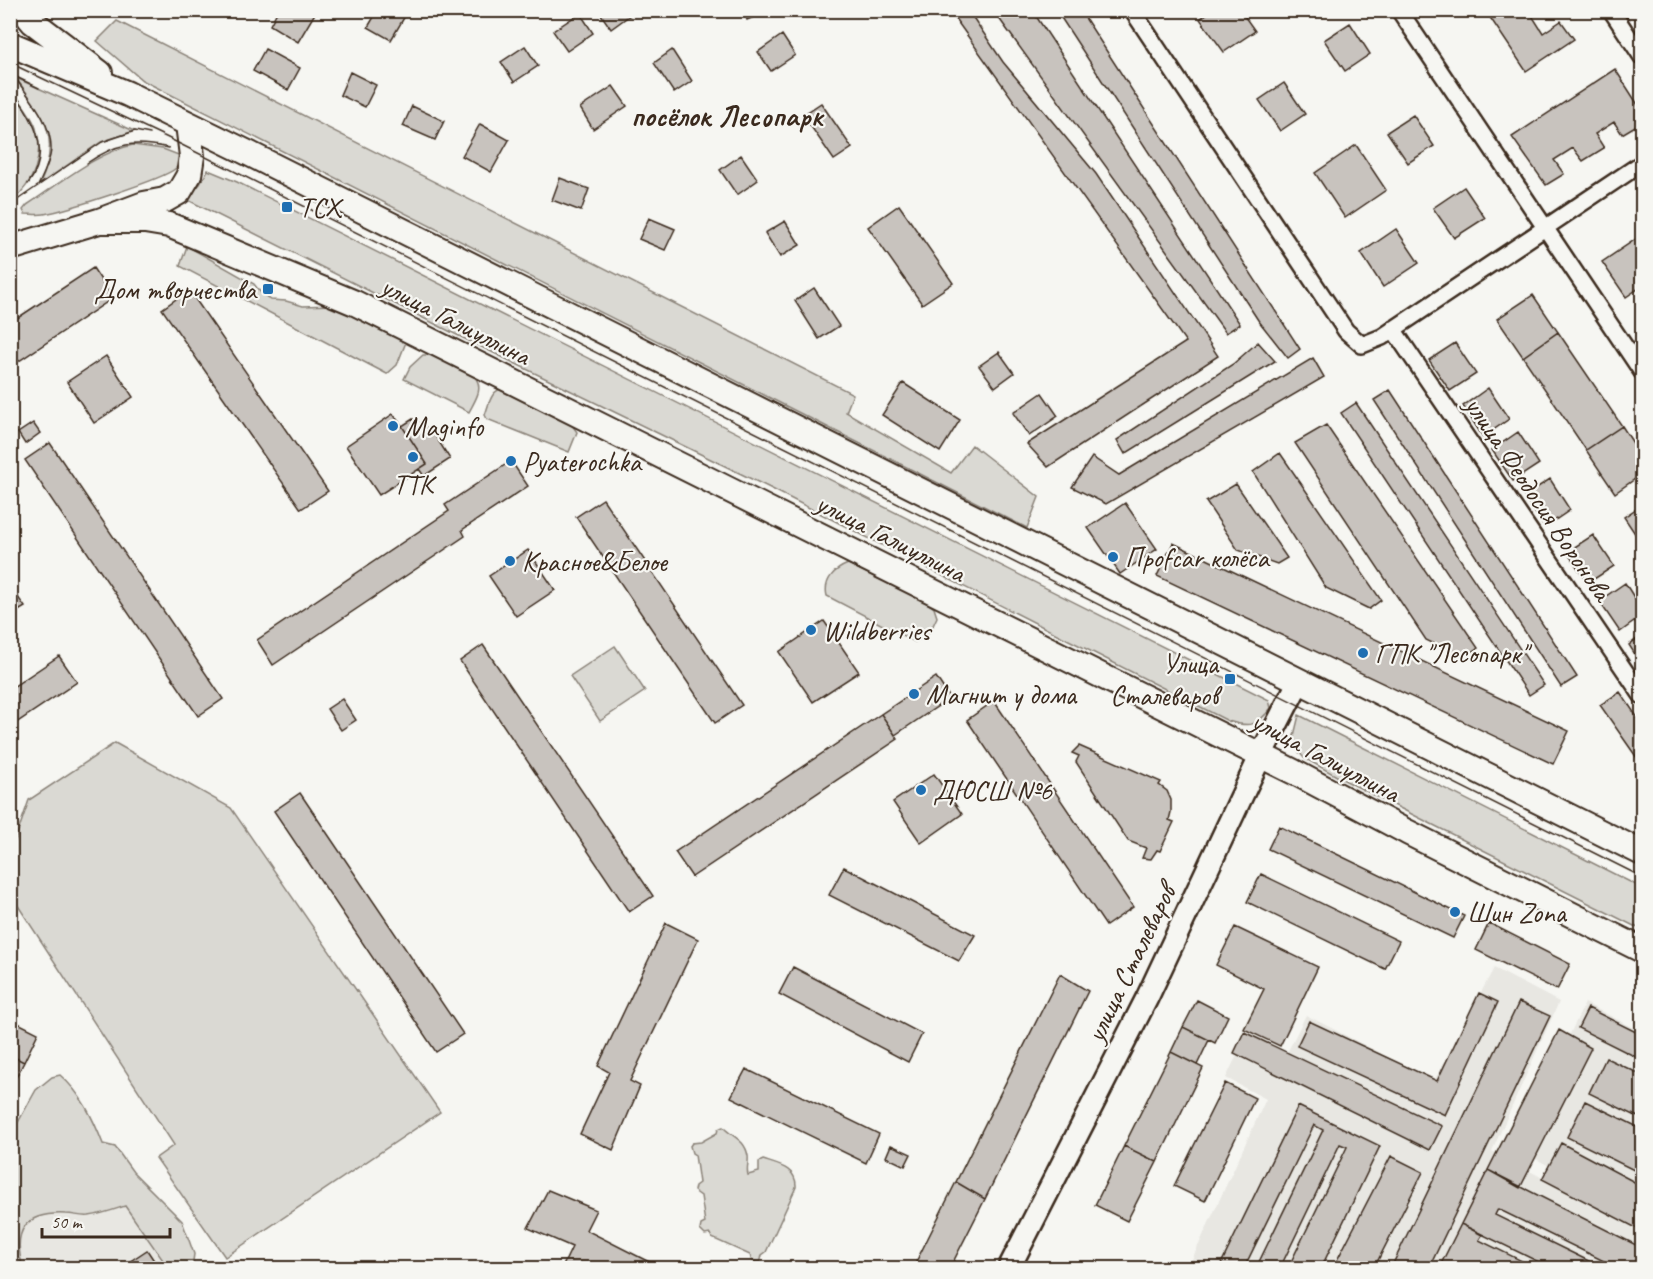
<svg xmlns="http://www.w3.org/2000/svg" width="1653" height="1279" viewBox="0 0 1653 1279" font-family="Caveat,sans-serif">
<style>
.built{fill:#e8e7e2}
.green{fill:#dad9d3;stroke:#8a8278;stroke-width:1.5}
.building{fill:#c8c3be;stroke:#3b2a1e;stroke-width:1.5}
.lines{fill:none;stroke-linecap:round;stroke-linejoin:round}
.street-casing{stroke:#3b2a1e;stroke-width:20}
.secondary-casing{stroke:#3b2a1e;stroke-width:26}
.primary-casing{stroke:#3b2a1e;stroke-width:28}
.street{stroke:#f6f6f2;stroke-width:15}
.secondary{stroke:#f6f6f2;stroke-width:21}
.primary{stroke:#f6f6f2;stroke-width:24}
.tram{stroke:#3b2a1e;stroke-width:1.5}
.poi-dot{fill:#1f6fb2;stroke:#f6f6f2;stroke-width:2}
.labels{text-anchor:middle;stroke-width:4.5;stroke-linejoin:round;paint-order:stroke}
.poi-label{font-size:28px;fill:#3b2a1e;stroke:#f6f6f2;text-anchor:start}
.street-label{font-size:28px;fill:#3b2a1e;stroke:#f6f6f2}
.neighbourhood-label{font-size:30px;font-weight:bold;fill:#3b2a1e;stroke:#f6f6f2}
</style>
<rect width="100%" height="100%" fill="#f6f6f2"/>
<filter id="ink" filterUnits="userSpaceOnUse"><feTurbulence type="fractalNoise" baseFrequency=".0167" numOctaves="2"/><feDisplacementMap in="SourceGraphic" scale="12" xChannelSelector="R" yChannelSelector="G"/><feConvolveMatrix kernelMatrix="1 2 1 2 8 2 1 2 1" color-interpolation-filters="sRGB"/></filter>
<g filter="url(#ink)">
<path class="built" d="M1494,968L1559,1002L1492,1151L1642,1231V1268H1188L1266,1099L1226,1078L1247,1034L1287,1053L1306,1015L1434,1081Z
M1585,1003L1642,1032V1215L1515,1148Z
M114,1177L178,1268H11L10,1208Z"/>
<path class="green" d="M117,21L853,394L846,412L951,473L972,445L1039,497L1027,528L142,80L97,41Z
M16,78L134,131L101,142L40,184C62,136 43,116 16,78Z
M10,88C19,100 31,113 36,128C44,156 34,183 12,201L10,197Z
M133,145L163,149L181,156C181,160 179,165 176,168C165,179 63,211 44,214C38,215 31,214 25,214L23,210L27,205C58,185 97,152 133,145Z
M208,170L237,182L1269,700L1271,708C1257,726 1250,728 1228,721L770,488L463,338L186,199L200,184Z
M187,246L254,284L261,293L271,300L286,301L303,306L333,305L406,342L397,365L387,374L180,266Z
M423,355H432L475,377C484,389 475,400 469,412L404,379L410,367Z
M505,388L569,421L577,432L569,452L487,419L485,415C489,404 491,389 505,388Z
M848,564L923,600L934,608L937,617L930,632L915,642L827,596C823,580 835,569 848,564Z
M615,646L645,691L600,721L570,676Z
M1299,715L1642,888V930L1344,780L1304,758L1292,744Z
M115,743L231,808L440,1112L225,1257L156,1158L174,1145L11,895V852L29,800Z
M60,1075C81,1093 93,1118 103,1144L115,1147L133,1172L182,1221L194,1254L192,1268H172L167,1266L125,1206C113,1210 102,1214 89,1216C81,1217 74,1214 66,1214C25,1212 12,1230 23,1268H11V1135L36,1090L52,1077Z
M723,1127C732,1137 745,1139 748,1156C749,1163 746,1168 748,1175L759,1172V1162L763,1160C778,1165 797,1168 796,1187L766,1252L762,1255L761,1260L759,1262L752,1261L750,1255L712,1238L710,1234L705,1235L700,1230L701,1225L705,1223L701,1196L694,1191L695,1186L699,1183L695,1155L692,1153L690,1146L692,1143L701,1142L717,1133L718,1129Z"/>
<path class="building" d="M278,10H317L298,42L270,25Z
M378,10H396L405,16L391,40L368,27Z
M598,10H637L611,29Z
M744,10H771L747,20Z
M949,10H968L1003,62L1096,174L1218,356L1048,467L1027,444L1186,342Z
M993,10H1032L1240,324L1226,333Z
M1056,10H1080L1300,349L1288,358L1258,320Z
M1212,10H1240L1255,31L1224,52L1200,19Z
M1485,10H1536L1531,14L1543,33L1561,21L1574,39L1526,71Z
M580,13L593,33L567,51L553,31Z
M1350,23L1370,54L1345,71L1324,40Z
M782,35L795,55L771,71L758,52Z
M525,46L538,66L514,82L501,62Z
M265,49L300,68L288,90L253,71Z
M672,50L692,81L674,93L654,63Z
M1615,69L1642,111V122L1622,134L1614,122L1595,134L1604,148L1583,161L1573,148L1554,160L1564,174L1546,185L1512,137Z
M350,72L376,85L365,107L340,95Z
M1284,83L1305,114L1280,131L1259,100Z
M613,86L627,106L593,129L580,108Z
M821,103L852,148L834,160L803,115Z
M412,106L444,121L435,140L403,126Z
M1413,115L1434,146L1408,163L1387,132Z
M480,124L509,140L491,172L462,156Z
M1356,145L1386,190L1345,218L1315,173Z
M741,155L758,180L737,195L720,170Z
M560,178L589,189L581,211L552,200Z
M1464,187L1485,218L1454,238L1433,208Z
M899,205L953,283L922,304L868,227Z
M649,218L675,229L665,250L639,239Z
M785,221L800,245L780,257L765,233Z
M1396,229L1419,263L1383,287L1361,253Z
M1642,235V286L1626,297L1602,262Z
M93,268L113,298L10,367V323Z
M814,288L839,326L819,339L795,301Z
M189,290L328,491L301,509L162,309Z
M1533,295L1558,332L1523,357L1497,319Z
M1558,332L1622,426L1586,450L1523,357Z
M1258,342L1275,361L1125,454L1117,440L1233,364Z
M1455,343L1476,374L1450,391L1429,360Z
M999,352L1014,373L995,387L979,366Z
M106,356L133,397L94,423L67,382Z
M1313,358L1324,377L1106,504L1072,487L1092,457L1119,475Z
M903,383L960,420L940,452L882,415Z
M1488,388L1509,419L1483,437L1463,406Z
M1390,390L1577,677L1561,687L1374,400Z
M1042,393L1058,416L1029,436L1013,413Z
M1356,403L1544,685L1529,695L1341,413Z
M393,414L402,426L427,464L379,495L346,446Z
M413,419L433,432L450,459L424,476L419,469L427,464L402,426Z
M33,423L40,433L25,444L18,433Z
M1326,425L1478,648L1463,658L1426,640L1295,443Z
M1622,426L1642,457V474L1615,493L1586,450Z
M1518,432L1539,464L1513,481L1492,450Z
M50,443L223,699L198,716L25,460Z
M1280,453L1381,600L1369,609L1326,588L1253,472Z
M511,461L528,486L462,530L465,536L273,665L257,640L449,511L445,505Z
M1550,479L1570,510L1545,527L1524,496Z
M1236,484L1287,558L1277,564L1238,550L1206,502Z
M603,499L742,705L715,723L576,517Z
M1125,503L1157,549L1120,574L1088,528Z
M1642,505V544L1624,517Z
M1593,535L1614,566L1588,583L1567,552Z
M1173,543L1569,731L1553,764L1157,576Z
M528,550L555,590L516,616L489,576Z
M1625,583L1642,610V616L1620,632L1599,601Z
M10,586L25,607L10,616Z
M824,621L859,672L813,702L779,652Z
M1642,635V665L1629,645Z
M483,645L653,896L629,912L460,661Z
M59,656L77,682L10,727V689Z
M936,677L950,698L895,735L881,714Z
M1620,692L1642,724V765L1600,705Z
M342,699L356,720L341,730L327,709Z
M994,701L1133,907L1106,926L967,720Z
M881,714L898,739L692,877L675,852Z
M1079,746L1161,782L1159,785L1167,791L1171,800V812L1169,820L1174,822L1160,851L1157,850L1151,859L1142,858L1146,848L1128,841L1076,762L1079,756L1072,753Z
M934,774L962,814L921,843L893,802Z
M300,793L463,1034L436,1052L274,811Z
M1279,826L1464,916L1453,938L1268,849Z
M844,867L975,935L959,961L829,895Z
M1261,874L1399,941L1385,969L1247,902Z
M666,923L698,939L630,1081L640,1086L613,1150L580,1134L609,1072L598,1066Z
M1489,923L1570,964L1557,990L1476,950Z
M1235,927L1318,967L1280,1046L1244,1029L1264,989L1216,965Z
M793,967L922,1034L908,1062L779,994Z
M1060,974L1088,991L985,1199L956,1182Z
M1479,993L1498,1002L1445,1115L1297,1046L1309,1021L1437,1081Z
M1197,1000L1228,1016L1215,1043L1183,1027Z
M1519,1002L1550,1016L1429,1268H1391Z
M1588,1008L1642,1035V1060L1578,1028Z
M10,1019L38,1033L24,1062L10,1055Z
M1183,1027L1209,1040L1197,1065L1171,1052Z
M1559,1030L1591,1048L1520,1188L1488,1170Z
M1244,1032L1442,1126L1430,1150L1234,1053Z
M1171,1052L1203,1068L1157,1162L1124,1146Z
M10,1055L24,1062L10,1089Z
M1606,1058L1642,1075V1119L1589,1093Z
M746,1069L879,1134L866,1163L731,1097Z
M1225,1083L1255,1098L1205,1201L1174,1186Z
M1585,1101L1642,1129V1174L1567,1137Z
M1298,1106L1380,1146L1321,1268H1288L1347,1147L1340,1144L1280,1268H1256L1323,1130L1314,1125L1244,1268H1219Z
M1561,1143L1642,1186V1231L1542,1179Z
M891,1145L911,1154L905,1166L886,1157Z
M1124,1146L1157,1162L1127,1221L1095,1205Z
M1391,1156L1423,1172L1374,1268H1333Z
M1488,1170L1642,1248V1268H1618L1498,1209L1495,1215L1603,1268H1551L1461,1224Z
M956,1182L985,1199L950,1268H913Z
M548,1190L596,1210L586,1230L661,1268H562L572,1247L528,1228Z
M1461,1224L1482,1235L1479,1240L1536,1268H1483L1475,1264L1473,1268H1439Z
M147,1250L159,1268H120Z"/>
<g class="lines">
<defs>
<path id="street" d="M1132,10L1346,331L1362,345L1382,337L1642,163
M1399,10L1642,372
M1611,10L1642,57
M1393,329L1642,696"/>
<path id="secondary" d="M1009,1268L1147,998L1261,755L1299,681"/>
<path id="primary" d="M23,10L33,22L100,73
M10,44L128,94L246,152L1642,853
M99,221H145L169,225L355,303L1294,772L1407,832L1642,950
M10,248L99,221L144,204L165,200L179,192L189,175L192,156L188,124"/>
</defs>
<use href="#street" class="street-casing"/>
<use href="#secondary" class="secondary-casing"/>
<use href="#primary" class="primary-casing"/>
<use href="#street" class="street"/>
<use href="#secondary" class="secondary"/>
<use href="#primary" class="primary"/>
<path class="tram" d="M10,63L168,138L1642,877
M10,74L39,88
M15,78C30,99 52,122 51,150C50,162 43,175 38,186
M10,87C31,116 54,149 28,184
M87,163C117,143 134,140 169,148
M10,205L102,142L135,131L150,134"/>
</g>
</g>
<g class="poi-dot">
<rect x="281" y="201" width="12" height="12" rx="3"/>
<rect x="262" y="283" width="12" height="12" rx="3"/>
<circle cx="393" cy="426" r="6"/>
<circle cx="413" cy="457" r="6"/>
<circle cx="511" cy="461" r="6"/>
<circle cx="1113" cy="557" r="6"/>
<circle cx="510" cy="561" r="6"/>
<circle cx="811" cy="630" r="6"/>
<circle cx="1363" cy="653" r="6"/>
<rect x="1224" y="673" width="12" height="12" rx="3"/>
<circle cx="914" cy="694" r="6"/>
<circle cx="921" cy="790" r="6"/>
<circle cx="1455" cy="912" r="6"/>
</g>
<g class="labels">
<g class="poi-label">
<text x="299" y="217">ТСХ</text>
<text x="256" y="299" text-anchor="end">Дом творчества</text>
<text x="405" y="436">Maginfo</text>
<text x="523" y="471">Pyaterochka</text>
<text x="413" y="494" text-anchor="middle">ТТК</text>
<text x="1125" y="567">Проfcar колёса</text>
<text x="522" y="571">Красное&amp;Белое</text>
<text x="823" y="640">Wildberries</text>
<text x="1375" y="663">ГПК "Лесопарк"</text>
<text x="1218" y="673" text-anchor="end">Улица<tspan x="1218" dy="32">Сталеваров</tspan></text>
<text x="926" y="704">Магнит у дома</text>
<text x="933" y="800">ДЮСШ №6</text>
<text x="1467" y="922">Шин Zona</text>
</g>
<g class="street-label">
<text transform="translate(456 320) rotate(27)" y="10">улица Галиуллина</text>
<text transform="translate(1539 498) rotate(56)" y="10">улица Феодосия Воронова</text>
<text transform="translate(891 537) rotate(27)" y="10">улица Галиуллина</text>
<text transform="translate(1326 756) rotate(28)" y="10">улица Галиуллина</text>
<text transform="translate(1130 963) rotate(-64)" y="10">улица Сталеваров</text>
</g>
<g class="neighbourhood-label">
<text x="727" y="126">посёлок Лесопарк</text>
</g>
</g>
<rect width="1653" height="1279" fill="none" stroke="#f6f6f2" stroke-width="36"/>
<rect x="18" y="18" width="1617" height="1243" fill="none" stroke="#3b2a1e" stroke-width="2" filter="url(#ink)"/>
<path d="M42 1228v9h128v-9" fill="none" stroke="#3b2a1e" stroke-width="3"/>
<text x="51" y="1228" font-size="18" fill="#3b2a1e" stroke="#f6f6f2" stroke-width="4.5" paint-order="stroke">50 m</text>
</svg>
